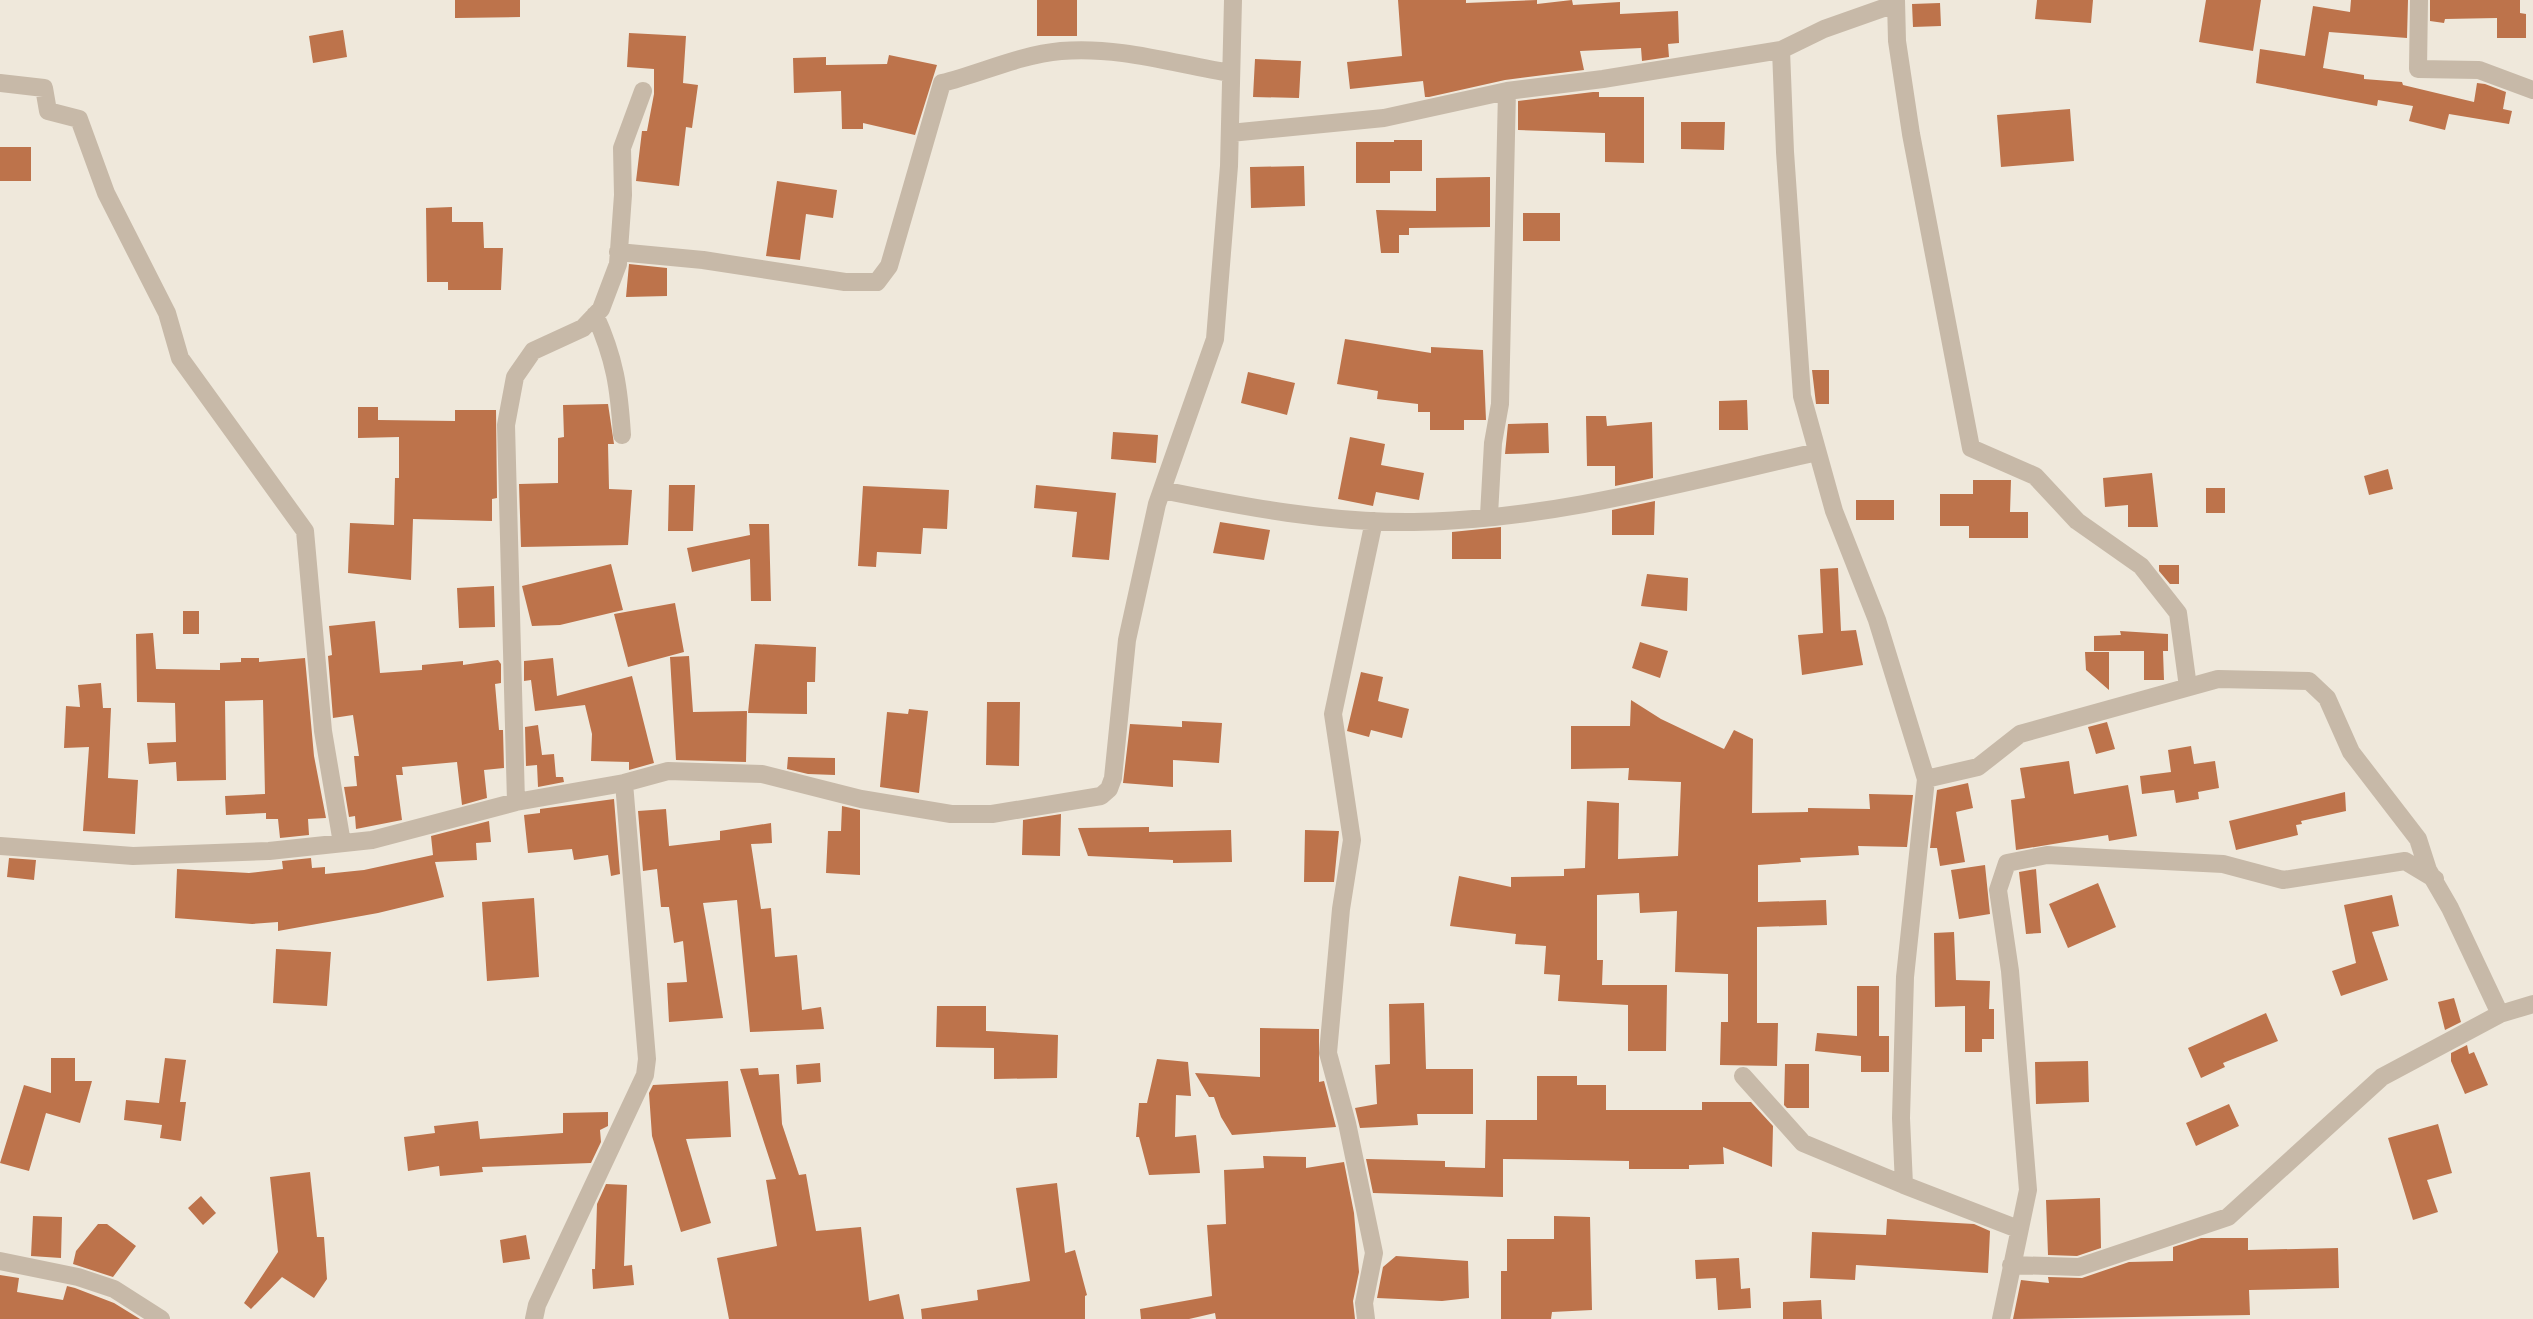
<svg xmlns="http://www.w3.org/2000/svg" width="2533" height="1319" viewBox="0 0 2533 1319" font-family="'Work Sans',sans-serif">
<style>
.building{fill:#bd734b}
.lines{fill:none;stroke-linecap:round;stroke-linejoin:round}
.minor{stroke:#c7b9a8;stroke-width:18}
</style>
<rect width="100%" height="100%" fill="#efe8db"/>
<path class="building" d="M455,0H520V17L455,18Z
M1037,0H1077V36H1037Z
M1398,0H1466V3L1537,0V4L1572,0L1573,5L1620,2V14L1678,11L1679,43L1668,44L1669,57L1642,61L1641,48L1580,51L1584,70L1505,80L1429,97H1425L1423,81L1350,89L1347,62L1402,56Z
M2037,0H2093L2091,23L2035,19Z
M2206,0H2261L2253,51L2199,42Z
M2351,0H2408L2407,38L2329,32L2323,68L2364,75V79L2402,82L2403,85L2474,102L2477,83L2485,84L2506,92L2503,109L2512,111L2509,124L2449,114L2445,130L2409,121L2413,106L2378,100L2377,106L2256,83L2260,49L2305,56L2313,6L2350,12Z
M2430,0H2520V13L2526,14V38H2497V18L2445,19L2444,23L2430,21Z
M1940,3L1941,26L1913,27L1912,4Z
M343,30L347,57L313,63L309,36Z
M629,33L686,36L683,83L698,85L692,128L686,127L679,186L636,181L642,131H647L654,94V69L627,67Z
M889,55L937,65L915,135L863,123V129H842L841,91L794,93L793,58L826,57V65L887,64Z
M1255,59L1301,61L1299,98L1253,97Z
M1593,92H1599V97H1644V163L1605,162V133L1518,130V101Z
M2070,109L2074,161L2001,167L1997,115Z
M1681,122H1725L1724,150L1681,149Z
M1394,140H1422V171H1390V183H1356V142H1394Z
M0,147H31V181H0Z
M1304,166L1305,206L1251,208L1250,167Z
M1490,177V227L1409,228V235H1399V253H1381L1376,210L1436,211V178Z
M777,181L837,190L833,218L806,214L800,260L766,256Z
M452,207V222H483L484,248H503L501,290H448V282H427L426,208Z
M1523,213H1560V241H1523Z
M629,264L667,268V296L626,297Z
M1345,339L1431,353V347L1483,350L1486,420H1464V430H1430V412H1418V404L1377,399L1378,391L1337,384Z
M1812,370H1829V404H1816Z
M1248,372L1295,383L1287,415L1241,403Z
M1747,400L1748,430H1719V401Z
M608,404L614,444H608L609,489L632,490L628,545L521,547L519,484L558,483V438L564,437L563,405Z
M358,407H378V420L455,421V410H496L497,498L492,499V521L413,519L411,580L348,573L350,523L394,525L395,478H399V437L358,438Z
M1586,416H1606L1607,426L1652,422L1653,478L1615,486V466H1587Z
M1548,423L1549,453L1505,454L1508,424Z
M1113,432L1158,435L1156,463L1111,459Z
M1350,437L1385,444L1381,465L1424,473L1419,500L1376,492L1373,506L1338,499Z
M2388,469L2393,489L2369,495L2364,476Z
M2152,473L2158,527H2128V505L2105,507L2103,478Z
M1973,480H2011L2010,512H2028V538H1969V526H1940V494H1973Z
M669,485H695L693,531H668Z
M1036,485L1116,493L1109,560L1072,557L1077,512L1034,508Z
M863,486L949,490L947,529L923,528L921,554L877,552L876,567L858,566Z
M2206,488H2225V513H2206Z
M1856,500H1894V520H1856Z
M1655,501L1654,535H1612V510Z
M1220,522L1270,530L1264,560L1213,553Z
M749,524H769L771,601H751L750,559L692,572L687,548L750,535Z
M1501,527V559H1452V532Z
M611,564L623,610L560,625L532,626L522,586Z
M2159,565H2179V584H2170L2159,571Z
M1838,568L1841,631L1856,630L1863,665L1802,675L1798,635L1823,633L1820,569Z
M1647,574L1688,578L1687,611L1641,606Z
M494,586L495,627L459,628L457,588Z
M675,603L684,652L628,667L614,614Z
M183,611H199V634H183Z
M375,621L380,673L422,670V665L463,661V665L498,660L501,664V683L495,684L499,730H503L504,768L484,770L487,798L462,805L457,762L402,767L403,775H396L402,820L356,829L355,816L349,817L344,787L357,786L354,756H359L353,715L333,718L328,656L332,655L329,626Z
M2120,631L2168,634V651H2163L2164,680H2144V651H2094V636L2121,635Z
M153,633L156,669L220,670V663L241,662V658H259V662L305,658L314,756L326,818L308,819L309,835L280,838L278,819H266V813L226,815L225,796L265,794L263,700L225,701L226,780L177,781L176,762L149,764L147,743L176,742L175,703L137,702L136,634Z
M1640,642L1668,651L1660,678L1632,668Z
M755,644L816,647L815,682H807V714L748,713Z
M2085,652H2109V690L2086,670Z
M689,656L693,712L747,711L746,762L676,760L670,657Z
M553,658L557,696L632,676L654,763L629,770V762L591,761L592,734L585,705L535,711L531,680L524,681V661Z
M1361,672L1383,677L1378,701L1409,709L1402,738L1371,730L1369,737L1347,731Z
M101,683L103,708H111L108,778L138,780L135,834L83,831L89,747L64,748L66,706L80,707L78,685Z
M1631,700L1661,719L1724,749L1734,730L1753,739L1752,813L1808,812V808L1870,809L1869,794L1913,795L1907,847L1858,846L1859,855L1800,858L1801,862L1758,865V902L1826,900L1827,925L1757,927V1023H1778L1777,1066L1720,1065L1721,1022H1728V974L1675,972L1677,911L1640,913L1639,893L1597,895V960H1603L1602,985H1667L1666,1051H1628V1005L1558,1001L1560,975L1544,974L1546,946L1515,944L1516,934L1450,926L1459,876L1511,887V877L1564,876V869L1585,868L1587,801L1619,803L1618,859L1678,856L1681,782L1628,780L1629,768L1571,769V726H1630Z
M987,702H1020L1019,766L986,765Z
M909,709L928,711L919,793L880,787L887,712L908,714Z
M1182,721L1222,723L1219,763L1173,760V787L1123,783L1130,724L1182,727Z
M2107,722L2115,749L2096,754L2088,727Z
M538,725L542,755L554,754L556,777H563L564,782L538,787L537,765L526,766L525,727Z
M2191,746L2194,764L2215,761L2219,788L2198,792L2199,799L2176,803L2174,790L2142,794L2140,776L2171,772L2168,750Z
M788,757L835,758V775L808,774L787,769Z
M2069,761L2074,794L2128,785L2137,836L2109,841L2108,835L2016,850L2011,800L2025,798L2020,768Z
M1968,783L1973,808L1956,812L1965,862L1940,866L1937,848H1930L1937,790Z
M2345,792L2346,811L2301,821L2302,824L2296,825L2298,835L2236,850L2229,821Z
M614,799L620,874L611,876L608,855L574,860L572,849L528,853L524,815L540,813V809Z
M842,806L860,810V875L826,873L828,831H841Z
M666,809L669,846L720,840V831L771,823L772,843L751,844L761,909L771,908L775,957L797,955L802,1010L821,1007L824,1029L750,1032L737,900L703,903L723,1018L669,1022L667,983L687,982L683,941L674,943L669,907H661L657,869L643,871L638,811Z
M1061,814L1060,856L1022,855L1023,820Z
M489,821L491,842L476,843L477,860L435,862L444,897L378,913L278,931V922L252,924L175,918L177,869L249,873L283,869L282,861L311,858L312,868L325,867V874L364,870L433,855L431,836Z
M1149,827V832L1231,830L1232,862L1173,863V860L1088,856L1078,828Z
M1305,830L1339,831L1334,882H1304Z
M9,858L36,860L34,880L7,877Z
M1985,865L1990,914L1959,919L1951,870Z
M2036,869L2041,933L2026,934L2019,872Z
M2098,883L2116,927L2068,948L2049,904Z
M2392,895L2399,926L2372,932L2388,980L2341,996L2332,971L2356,963L2344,905Z
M534,898L539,977L487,981L482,902Z
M1954,932L1956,980L1990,981L1989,1009H1994V1039H1982V1052H1965V1006L1935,1007L1934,933Z
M276,949L331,952L327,1006L273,1003Z
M1857,986H1879V1036H1889V1072H1861V1056L1815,1051L1817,1033L1857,1036Z
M2454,998L2461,1022L2445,1030L2438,1002Z
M1424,1003L1426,1069H1473V1114H1417L1418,1125L1360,1128L1355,1108L1377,1104L1375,1065L1390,1064L1389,1004Z
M937,1006H986V1031L1058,1035L1057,1078L994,1079V1048L936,1047Z
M2266,1013L2278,1041L2223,1063L2225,1067L2201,1078L2188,1048Z
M1260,1028L1319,1029V1082L1324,1081L1336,1127L1232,1135L1221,1117L1214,1097H1209L1195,1073L1260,1077Z
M2467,1045L2469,1054L2474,1052L2488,1085L2465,1094L2451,1061V1053Z
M51,1058H75V1081H92L80,1123L46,1113L29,1171L0,1163L24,1085L51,1093Z
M165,1058L186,1060L180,1102H186L181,1141L160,1138L162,1125L124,1120L126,1100L159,1103Z
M1157,1059L1188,1062L1191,1096L1176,1095L1175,1137L1196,1135L1200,1173L1149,1175L1139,1137H1136L1139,1103H1147Z
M2088,1061L2089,1102L2036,1104L2035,1062Z
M820,1063L821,1082L797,1084L796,1065Z
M1785,1064H1809V1108H1787L1784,1105Z
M758,1068L759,1075L779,1074L782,1124L799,1175L806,1174L816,1231L861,1227L869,1301L899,1294L904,1319H729L717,1258L777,1246L766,1180L776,1179L740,1069Z
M1537,1076H1577V1085H1606V1110H1702V1102H1751L1773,1126L1772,1167L1723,1147L1724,1164L1689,1165V1169H1629V1161L1503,1159V1197L1373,1193L1366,1159L1445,1161V1167L1485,1168L1486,1120H1537Z
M728,1081L731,1137L686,1139L711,1223L681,1232L652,1136L649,1093L653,1085Z
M2229,1104L2239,1126L2196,1146L2186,1123Z
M608,1112V1126L600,1130L601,1142L591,1163L482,1167L483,1172L440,1176L439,1166L408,1171L404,1137L435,1133L434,1126L478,1121L480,1139L563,1133V1113Z
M2438,1124L2452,1173L2427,1180L2438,1212L2413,1220L2388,1138Z
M1263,1156L1306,1157V1168L1344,1162L1354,1213L1359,1272L1353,1301L1355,1319H1216L1215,1313L1189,1319H1141L1140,1309L1212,1296L1207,1225L1226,1224L1224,1170L1264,1168Z
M310,1172L317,1237H324L327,1279L314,1298L282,1277L251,1309L244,1303L278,1252L270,1177Z
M1057,1183L1065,1253L1075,1250L1087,1295L1085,1296V1319H922L921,1309L978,1300L977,1290L1030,1281L1016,1188Z
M606,1184L627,1185L624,1266L632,1265L634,1285L593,1289L592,1269H595L597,1204Z
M201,1196L216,1213L203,1225L188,1208Z
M2100,1198L2101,1248L2077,1256L2048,1255L2046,1200Z
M33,1216L62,1217L61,1258L31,1256Z
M1554,1216L1590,1217L1592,1310L1552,1312L1551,1319H1501V1271H1507V1239H1554Z
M1887,1219L1974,1224L1990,1231L1988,1273L1856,1265L1855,1280L1810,1278L1812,1232L1886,1235Z
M98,1224H107L136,1246L113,1277L73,1264L76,1251Z
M526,1235L530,1259L503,1263L500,1240Z
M2201,1238H2248V1250L2338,1248L2339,1288L2249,1290L2250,1315L2013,1319L2021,1280L2049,1283L2048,1277L2082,1278L2129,1262L2173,1261V1247Z
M1396,1256L1468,1261L1469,1298L1442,1301L1377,1298L1383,1267Z
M1739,1258L1741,1289L1750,1288L1751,1308L1718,1310L1716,1278L1696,1279L1695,1260Z
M0,1275L19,1278L17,1292L63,1300L67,1286L75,1288L114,1303L140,1319H0Z
M1821,1300L1822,1319H1783V1302Z"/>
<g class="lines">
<path class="minor" d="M1896,0L1892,5L1824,29L1781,50L1785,152L1802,396L1834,511L1877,620L1926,779L1905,977L1901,1118L1904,1185L2018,1229
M1896,0L1897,41L1911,134L1971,448L2035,476L2077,521L2141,566L2178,613L2188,687
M2419,0L2418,69L2479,70L2533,90
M0,83L44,88L48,111L79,119L106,193L167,313L180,358L305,531L323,731L342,843
M1230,133L1384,118L1507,91L1603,79L1781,50
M618,252L703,260L845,282H877L889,266L942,83C982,73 1019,55 1061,51C1119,46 1175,64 1231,73
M595,315C615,359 619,388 622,435
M1162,490C1245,507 1329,523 1414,522C1551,520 1685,482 1817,452
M1489,515L1493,443L1500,404L1507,91
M1926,779L1978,767L2020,734L2218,679L2309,681L2327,698L2351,752L2418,839L2428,870L2450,908L2500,1014
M516,802L506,425L515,377L533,351L583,328L601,309L618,264L623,195L622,148L643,91
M0,846L133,856L269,851L372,840L516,802L624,783L668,771L762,774L861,799L951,814H992L1101,796L1109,789L1113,778L1127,640L1157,504L1215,339L1229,166L1233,0
M1743,1076L1803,1143L1904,1185
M0,1261L78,1277L114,1289L161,1319
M2011,1265L2079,1267L2228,1217L2382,1077L2500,1014L2533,1004
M534,1319L537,1305L645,1075L647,1059L624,783
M1366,1319L1364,1303L1374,1253L1347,1123L1328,1053L1341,909L1352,840L1333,714L1374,521
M2001,1319L2028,1190L2010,971L1998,890L2007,863L2047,855L2223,864L2283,880L2405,861L2435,879"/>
</g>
</svg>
